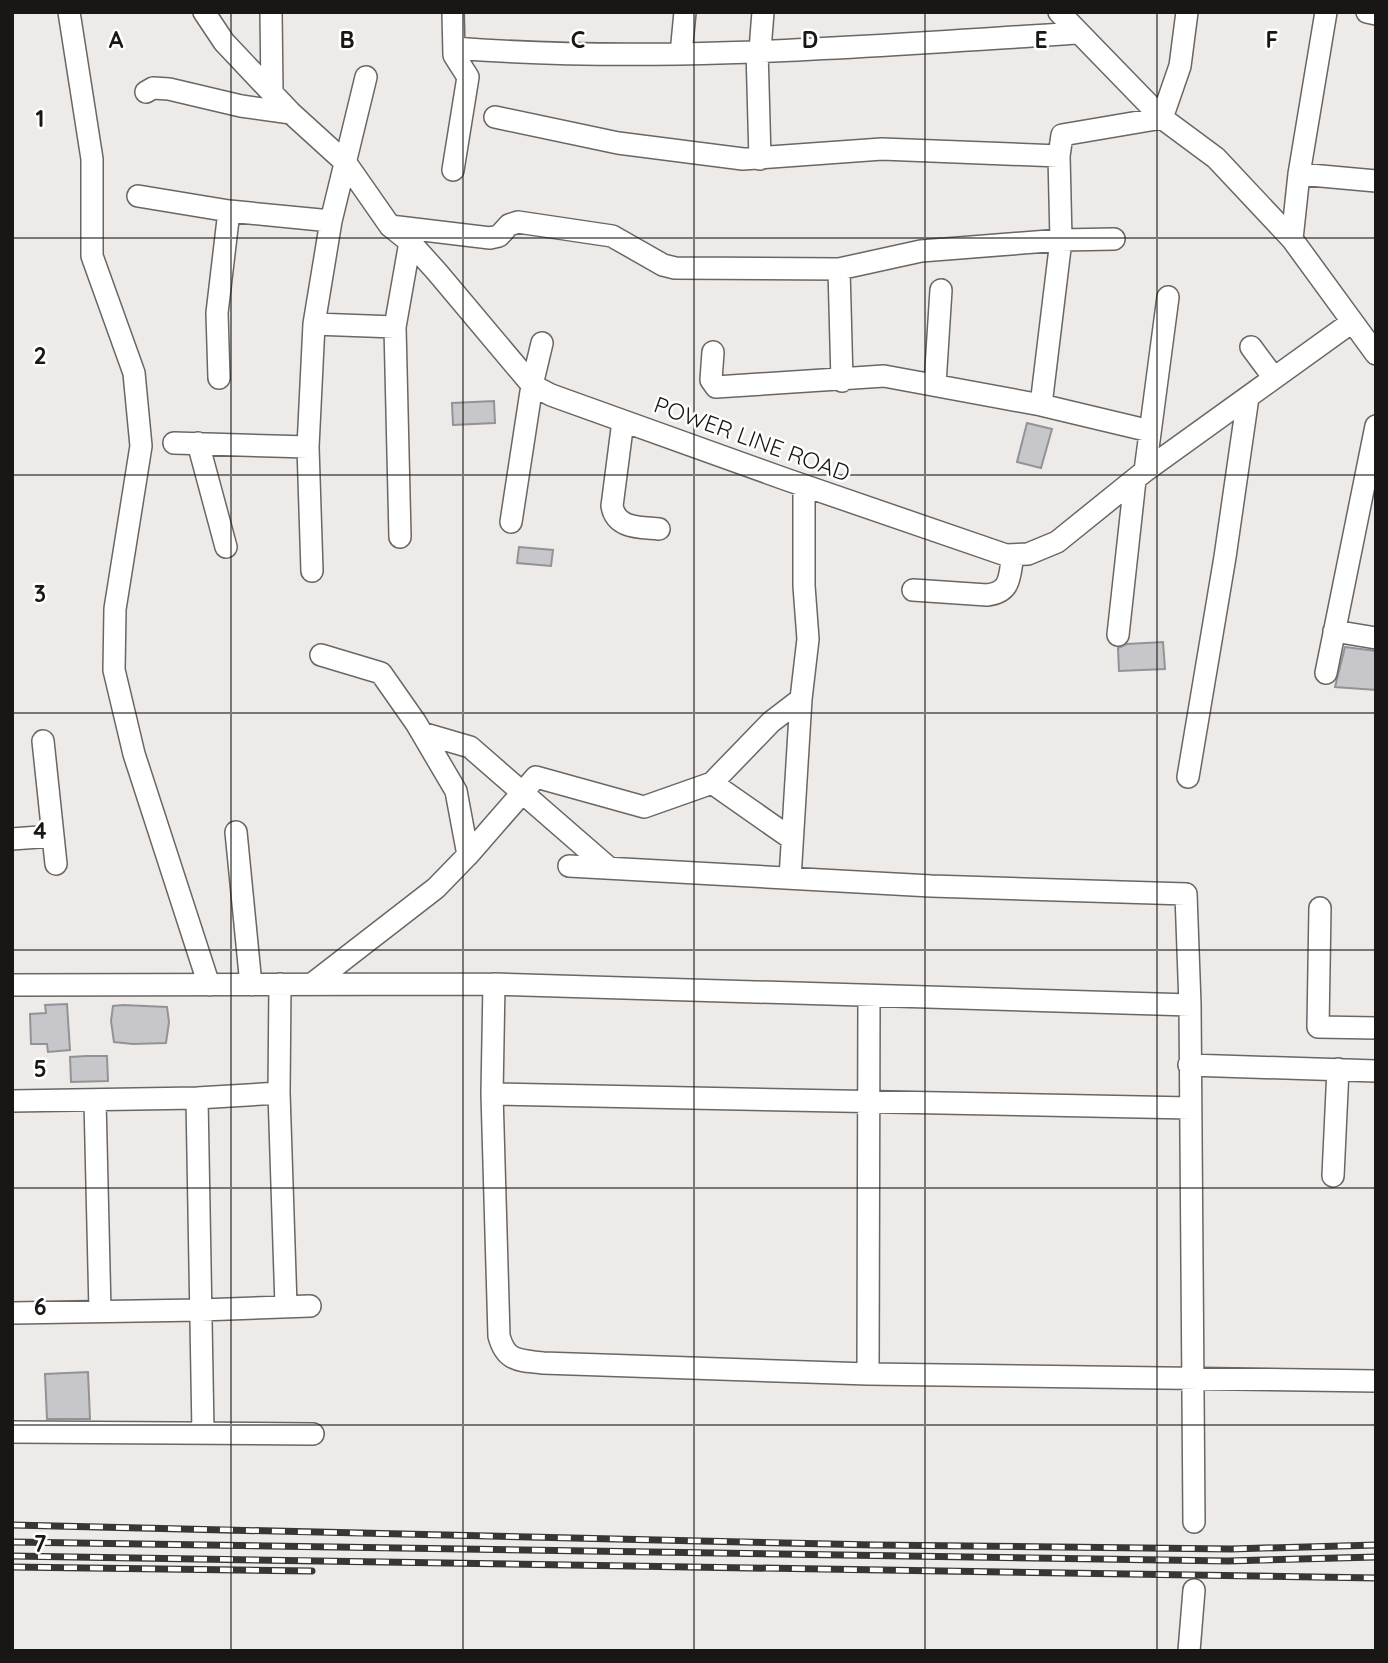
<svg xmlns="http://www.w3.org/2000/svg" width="1388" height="1663" viewBox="0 0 1388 1663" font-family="Quicksand,sans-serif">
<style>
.building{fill:#c7c7cb;stroke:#929396;stroke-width:2}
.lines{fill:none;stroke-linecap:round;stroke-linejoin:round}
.minor-casing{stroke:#696664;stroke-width:24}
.minor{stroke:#fff;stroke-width:21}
.rail-casing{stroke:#383635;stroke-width:7}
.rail{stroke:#fff;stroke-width:4.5;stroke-dasharray:13;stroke-linecap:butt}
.grid{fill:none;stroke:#181716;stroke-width:2;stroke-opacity:0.55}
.labels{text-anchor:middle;stroke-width:5;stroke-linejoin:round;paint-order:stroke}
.street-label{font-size:23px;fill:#181716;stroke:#fff}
.grid-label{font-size:23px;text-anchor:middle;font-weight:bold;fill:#181716;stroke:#fff;stroke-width:5;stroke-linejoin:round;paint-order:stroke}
</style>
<rect width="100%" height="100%" fill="#eeeae8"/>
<path class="building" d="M494,401L495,423L453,425L452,403Z
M1027,423L1052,429L1041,468L1017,462Z
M519,547L553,550L551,566L517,563Z
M1163,642L1165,669L1119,671L1118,648L1127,644Z
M1345,647L1376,651V690L1335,687Z
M67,1004L70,1050L48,1052L47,1044H31L30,1014L46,1013L45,1005Z
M123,1005L167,1007L169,1022L166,1043L133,1044L114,1042L111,1021L113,1006Z
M87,1056H107L108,1081L71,1082L70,1057Z
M88,1372L90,1419H47L45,1374Z"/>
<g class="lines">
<defs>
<path id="minor" d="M69,12L92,159V256L134,373L141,446L115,609L114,670L134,754L209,985
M204,12L224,42L291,113L346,163L390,226L410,242L437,272L532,385L551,395L785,479L1006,555L1028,554L1057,542L1145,471L1352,322
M271,12L272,93
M1059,12L1162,118L1216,158L1292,239L1376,354
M1367,12L1376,14
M454,48C662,64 871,46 1078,33
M757,50L760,159
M760,50L763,12
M681,54L685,12
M146,92L153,88L169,89L241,106L291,113
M495,117L618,143L743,159L882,149L1059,156
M453,170L468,77L454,55L453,12
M1299,174L1376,181
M138,196L229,211L331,221
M390,226L490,238L499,236L509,225L518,222L612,236L663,265L675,268L839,269L921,251L1061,240L1114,239
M1292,239L1299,174L1326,12
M839,269L842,381
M314,324L395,327
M1251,347L1274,378
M713,352L711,380L716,387L884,376L1041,405L1150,431
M219,378L217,313L229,211
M935,384L941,290
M1041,405L1061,240L1059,156L1062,135L1162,118L1180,66L1187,12
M623,421L612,506C616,529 640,527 659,529
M174,443L308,447
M198,443L226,547
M1145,471L1168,297
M511,522L532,385L542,343
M400,537L395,327L410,242
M312,571L308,447L314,324L331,221L366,77
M913,590L987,595C1012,592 1009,576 1013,555
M1334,631L1376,638
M1118,635L1135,480
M1326,673L1376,426
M422,733L470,747L609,868
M43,741L56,864
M1188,777L1225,557L1248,397
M712,783L792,839
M236,832L251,985
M12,839L53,836
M468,855L536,777L644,807L712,783L771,722L801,699L808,639L804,586V486
M569,866L931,886L1186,894L1190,1005L1194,1522
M790,878L801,699
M1320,908L1318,1027L1376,1028
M312,984L436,888L468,855L456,791L416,723L381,673L321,655
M494,984L1190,1005
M12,985L494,984L492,1094L499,1336C506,1362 519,1360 543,1363L868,1374L1376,1381
M1189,1065L1376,1071
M279,1093L286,1306
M492,1094L1190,1108
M197,1098L203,1432
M95,1100L100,1311
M12,1101L197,1098L279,1093L280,984
M1333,1176L1338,1069
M12,1313L201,1310L310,1306
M868,1374L869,996
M12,1432L313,1434
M1189,1651L1194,1590"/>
</defs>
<use href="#minor" class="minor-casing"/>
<use href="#minor" class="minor"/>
<defs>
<path id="rail" d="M12,1525L875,1545L1231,1549L1376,1545
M12,1542L1228,1561L1376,1557
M12,1556L1376,1578
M12,1567L312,1571"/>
</defs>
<use href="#rail" class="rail-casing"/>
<use href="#rail" class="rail"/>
</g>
<path class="grid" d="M231,12V1651M463,12V1651M694,12V1651M925,12V1651M1157,12V1651M12,238H1376M12,475H1376M12,713H1376M12,950H1376M12,1188H1376M12,1425H1376"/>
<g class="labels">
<g class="street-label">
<text transform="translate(752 439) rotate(20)" y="8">POWER LINE ROAD</text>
</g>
</g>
<g class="grid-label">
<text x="116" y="48">A</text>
<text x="347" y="48">B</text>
<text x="578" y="48">C</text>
<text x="810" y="48">D</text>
<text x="1041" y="48">E</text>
<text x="1272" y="48">F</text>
<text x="40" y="127">1</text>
<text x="40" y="364">2</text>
<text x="40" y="602">3</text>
<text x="40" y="839">4</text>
<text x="40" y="1077">5</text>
<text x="40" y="1315">6</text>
<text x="40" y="1552">7</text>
</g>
<rect width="1388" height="1663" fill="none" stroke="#181716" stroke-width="28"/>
</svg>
